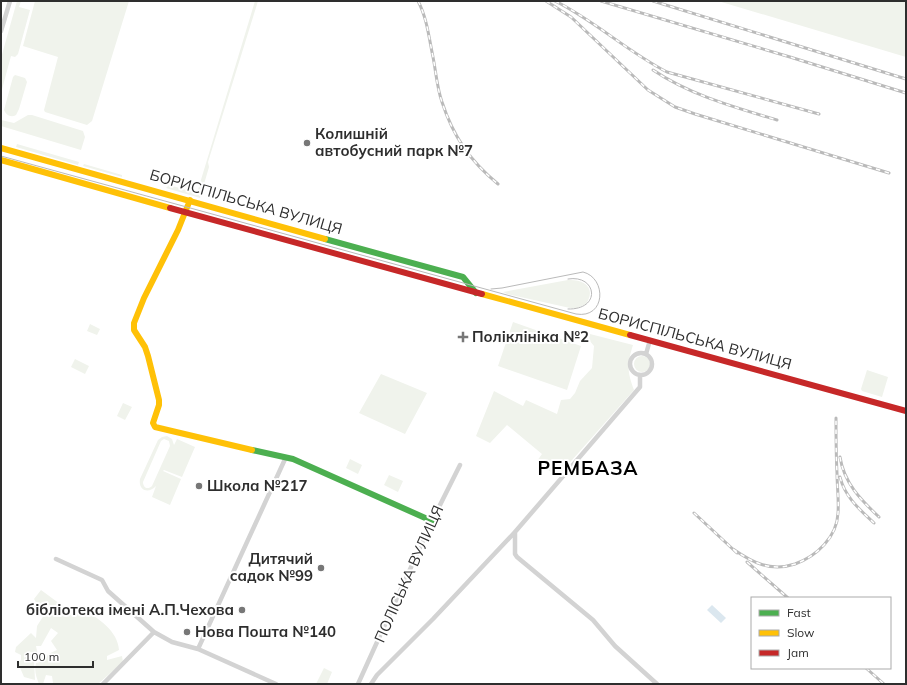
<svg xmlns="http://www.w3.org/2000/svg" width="907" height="685" viewBox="0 0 907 685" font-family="Mulish,sans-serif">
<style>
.green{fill:#f0f3ec;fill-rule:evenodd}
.water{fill:#dbe7ef}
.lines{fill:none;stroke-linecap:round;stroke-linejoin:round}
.street{stroke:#d3d3d3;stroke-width:4.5}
.fast{stroke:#4caf50;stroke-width:6}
.slow{stroke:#ffc107;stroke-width:6}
.jam{stroke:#c62828;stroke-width:6}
.tram{stroke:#bababa;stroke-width:1}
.rail-casing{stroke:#bababa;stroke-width:3}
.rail{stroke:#fff;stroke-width:1.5;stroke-dasharray:4.5;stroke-linecap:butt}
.poi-dot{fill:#777;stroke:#fff;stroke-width:1.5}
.labels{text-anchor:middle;stroke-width:4;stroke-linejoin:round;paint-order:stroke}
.poi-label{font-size:15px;font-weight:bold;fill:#2e2e2e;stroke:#fff;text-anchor:start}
.street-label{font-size:15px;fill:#2e2e2e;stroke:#fff}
.district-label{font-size:19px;font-weight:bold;letter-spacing:1px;fill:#000;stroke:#fff}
</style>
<rect width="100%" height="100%" fill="#fff"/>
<path class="green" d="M17,1H21L19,7L30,10L18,54L15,57L11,56L1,93V58Z
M35,1H129L92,121L87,125L45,112L44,110L58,57L23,46Z
M255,1H258L208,162L209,167L200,198L166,188L169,185L197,193Z
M718,1H906V57Z
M15,75L25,78L27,82L19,109L16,115C11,118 6,115 4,110L13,77Z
M28,115H32L83,131L85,137L81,150L1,126V120L14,123Z
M17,144L79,162L78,165L16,147Z
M84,164L122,175V177L83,166Z
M568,280C583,279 597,287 586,304L577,308H570L507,294L503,292Z
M513,322L581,346L567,390L498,366Z
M90,324L100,329L97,335L87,331Z
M590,334L633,345C627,364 627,372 634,390L557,477L537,461L542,454L507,425L490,443L476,436L494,391L523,406L526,400L557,414L561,400L570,399L575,393L580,381L592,368L594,346L589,340Z
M634 364a8 8 0 1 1 16 0a8 8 0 1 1-16 0Z
M75,359L89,366L85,374L71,367Z
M867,370L888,377L882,397L862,391L861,389Z
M381,374L427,393L405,434L359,413Z
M123,403L132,407L125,420L117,416Z
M167,436L172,439L174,445L177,439L195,447L182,477L164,470L163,471L181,479L170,505L152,497L156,486C149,494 138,491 140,479L158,440L162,437ZM164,439L169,441L170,446L152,486C148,490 143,488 143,482L161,441Z
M350,459L362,465L358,474L346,468Z
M389,475L403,481L398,492L384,485Z
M41,590L75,615L83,609C98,618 118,631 119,650L107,656V660L122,656L123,662L98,684H55L53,683L52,676L46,675L43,684H39C36,677 34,670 36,663L45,661L48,654L57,650L51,641L58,633L51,628L41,646H36L38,656L34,659L35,680L24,677L18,663L21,660V655L15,652L16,647L31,633L36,638L37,626L44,615L34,599Z
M324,668L332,672L327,684H316Z"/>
<path class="water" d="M712,605L726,618L721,623L707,610Z"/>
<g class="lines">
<path class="street" d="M1,31L10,1
M630 364a11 11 0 1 1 22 0a11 11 0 1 1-22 0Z
M646,354L650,340
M515,532V554L517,557L593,620L615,646L657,684
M56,559L102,580L108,591L154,632L172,642L198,649L276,684
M198,649L286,457
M103,684L154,632
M358,684L432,521L460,465
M371,684L377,675L433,619L515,532L640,387V375"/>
<path class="fast" d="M325,239L463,277L476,293
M252,450L293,459L432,521"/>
<path class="slow" d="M1,148L325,239
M1,160L170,208
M190,200L178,230L144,298L134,323V330L145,347L148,356L159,400V405L153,423L155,427L252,450
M482,294L630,335"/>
<path class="jam" d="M170,208L482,294
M630,335L906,411"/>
<path class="tram" d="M1,156L576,314C606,319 607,278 583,272L502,288L491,289
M568,309C602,310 597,274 568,279"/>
<defs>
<path id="rail" d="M418,1C427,18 429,38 433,57C436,72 437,88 442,102C453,136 470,161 498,184
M546,1L571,17L648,90L675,107L695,114L889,173
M555,1C595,21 628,52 667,72L819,114
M601,1L790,57L906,93
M653,1L906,79
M653,70C690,95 734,107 777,120
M840,457C844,483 861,500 879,517
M840,477C845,497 859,509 874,523
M694,513L737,553
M733,549C753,563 771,572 795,564C817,556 837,537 838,513C839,500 837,486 837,473C836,455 836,436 836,418
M747,562L788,598
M866,668L884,684"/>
</defs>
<use href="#rail" class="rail-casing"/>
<use href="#rail" class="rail"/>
</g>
<g class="poi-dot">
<circle cx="307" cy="143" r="4"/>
<path d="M461 331h4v4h4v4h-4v4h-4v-4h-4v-4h4z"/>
<circle cx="199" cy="486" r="4"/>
<circle cx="321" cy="568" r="4"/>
<circle cx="242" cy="610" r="4"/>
<circle cx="187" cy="632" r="4"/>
</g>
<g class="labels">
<g class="poi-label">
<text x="315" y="139">Колишній<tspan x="315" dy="17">автобусний парк №7</tspan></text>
<text x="472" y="342">Поліклініка №2</text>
<text x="207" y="491">Школа №217</text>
<text x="313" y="564" text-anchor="end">Дитячий<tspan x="313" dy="17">садок №99</tspan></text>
<text x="234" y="615" text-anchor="end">бібліотека імені А.П.Чехова</text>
<text x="195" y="637">Нова Пошта №140</text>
</g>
<g class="street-label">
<text transform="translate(246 202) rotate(16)" y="5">БОРИСПІЛЬСЬКА ВУЛИЦЯ</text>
<text transform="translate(695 339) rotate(15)" y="5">БОРИСПІЛЬСЬКА ВУЛИЦЯ</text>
<text transform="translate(409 574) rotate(-66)" y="5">ПОЛІСЬКА ВУЛИЦЯ</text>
</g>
<g class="district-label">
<text x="588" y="475">РЕМБАЗА</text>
</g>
</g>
<rect width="907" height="685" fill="none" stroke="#2e2e2e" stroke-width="4"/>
<rect x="751" y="597" width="140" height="72" fill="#ffffff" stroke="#ababab"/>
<rect x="759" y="610" width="20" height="6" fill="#4caf50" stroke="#ababab"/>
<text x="787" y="617" font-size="12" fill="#2e2e2e">Fast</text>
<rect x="759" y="630" width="20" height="6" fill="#ffc107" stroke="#ababab"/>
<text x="787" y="637" font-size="12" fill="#2e2e2e">Slow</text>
<rect x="759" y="650" width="20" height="6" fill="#c62828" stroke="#ababab"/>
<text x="787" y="657" font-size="12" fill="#2e2e2e">Jam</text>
<path d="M18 661v6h75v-6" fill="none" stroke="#2e2e2e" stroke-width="2"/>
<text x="24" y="661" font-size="12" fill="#2e2e2e" stroke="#ffffff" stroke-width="3" paint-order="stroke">100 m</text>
</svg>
